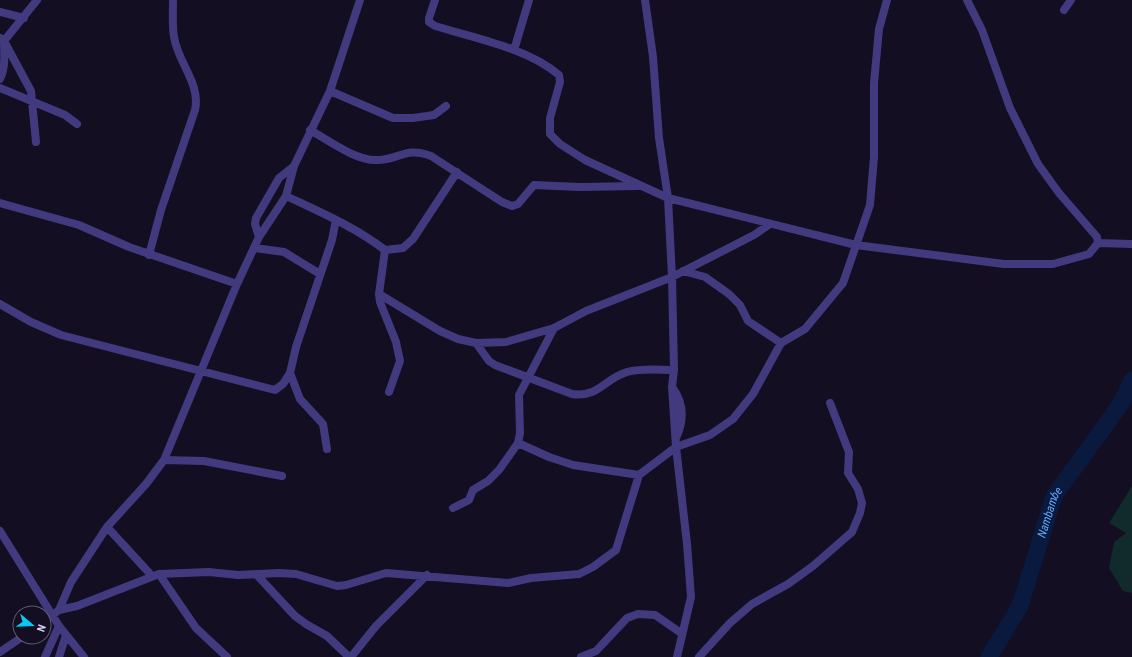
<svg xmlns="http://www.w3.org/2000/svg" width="1132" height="657" viewBox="0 0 1132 657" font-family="'Roboto Condensed',sans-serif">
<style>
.green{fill:#112a2b}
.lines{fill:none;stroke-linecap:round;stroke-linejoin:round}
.river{stroke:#0a193e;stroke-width:17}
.minor{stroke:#423a7f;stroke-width:8}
.labels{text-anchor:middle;stroke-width:3.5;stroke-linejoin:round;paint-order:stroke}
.water-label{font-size:12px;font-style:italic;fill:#60a8fb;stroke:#130e21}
</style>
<rect width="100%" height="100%" fill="#130e21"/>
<path class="green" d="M1132,486V593L1123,591L1109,568L1114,542L1126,533L1109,523Z"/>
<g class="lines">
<path class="river" id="s1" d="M989,657L1020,606L1054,496L1120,405L1132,380"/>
<path class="minor" d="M435,0L429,18V22L435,26C475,38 527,48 559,75L560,82L550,118V134L560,144L585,160L668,198L856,245L1004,264H1053L1089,254L1098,243L1097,237L1059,193L1038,164L1010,108L982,30L967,0
M645,0L653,57L659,138L668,198L672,277L674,370L672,387L676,447L687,544L691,597L677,657
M1064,10L1071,0
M0,12L24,18
M0,38L4,41L31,91L36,142
M514,50L529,0
M0,79C6,67 4,53 4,41L37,0
M0,88L65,115L77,124
M330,91L393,118H413L434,115L446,106
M310,130C328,140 356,161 377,160C399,160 406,146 431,156L502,202L512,206L518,204L534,185L579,187L638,186
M286,196C320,212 355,227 385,250L379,294L380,302L396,342L400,361L389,392
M0,203L79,225L129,247L237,284
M259,237L255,224L256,218L279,178L294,166
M1098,243L1132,244
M255,248L284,252L320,274
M385,250L403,248L413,239L457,172
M149,255L161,210L195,110C201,84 178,63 174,37C172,25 173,12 173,0
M683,271L705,277L729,294L740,305L748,321L781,343
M379,294L440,331L458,339L476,343L506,342L554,328L586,311L672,277L754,235L770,224
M0,304L31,322L61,335L275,390L283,384L290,373L296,347L332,240L336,220
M476,343L489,361L495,365L572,394C598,398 604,379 627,372C642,368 659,370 674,370
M290,373L300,399L323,424L327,449
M672,387C684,403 684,421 676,438
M518,443L549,457L573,465L639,475
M164,460L204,461L282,476
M453,508L469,500L473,490L488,481L499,470L518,443L520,433L519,395L554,328
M107,527L152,576
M0,531L59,626L84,657
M159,574L196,628L227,657
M256,574L295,616L306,624L327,636L349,657
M59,610L77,606L159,574L209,572L238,575L279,573L296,574L337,586L346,585L386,573L508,583L531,578L579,574L593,567L616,550L639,475L676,447L710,435L733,419L753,394L781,343L805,329L843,283L870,205L874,157V83L879,29L887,0
M44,622L59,610L71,582L107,527L146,484L164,460L237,284L259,237L286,196L294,166L330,91L360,0
M0,652L22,637
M45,657L59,626
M59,657L66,635
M351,657L376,626L427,575
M581,657L596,651L627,618L638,614L655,615L681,633
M699,657L730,623L752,604L788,584L813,566L852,532L860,513L862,503L858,489L848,473L849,452L830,403"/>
</g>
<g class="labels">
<g class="water-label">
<text dy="4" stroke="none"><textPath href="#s1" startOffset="158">Nambambe</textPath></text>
</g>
</g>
<g transform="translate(32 625) rotate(109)"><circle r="19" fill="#130e21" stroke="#625b79"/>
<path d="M0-3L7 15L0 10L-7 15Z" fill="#06caf4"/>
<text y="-6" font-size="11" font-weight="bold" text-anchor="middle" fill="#d8cffe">N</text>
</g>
</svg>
